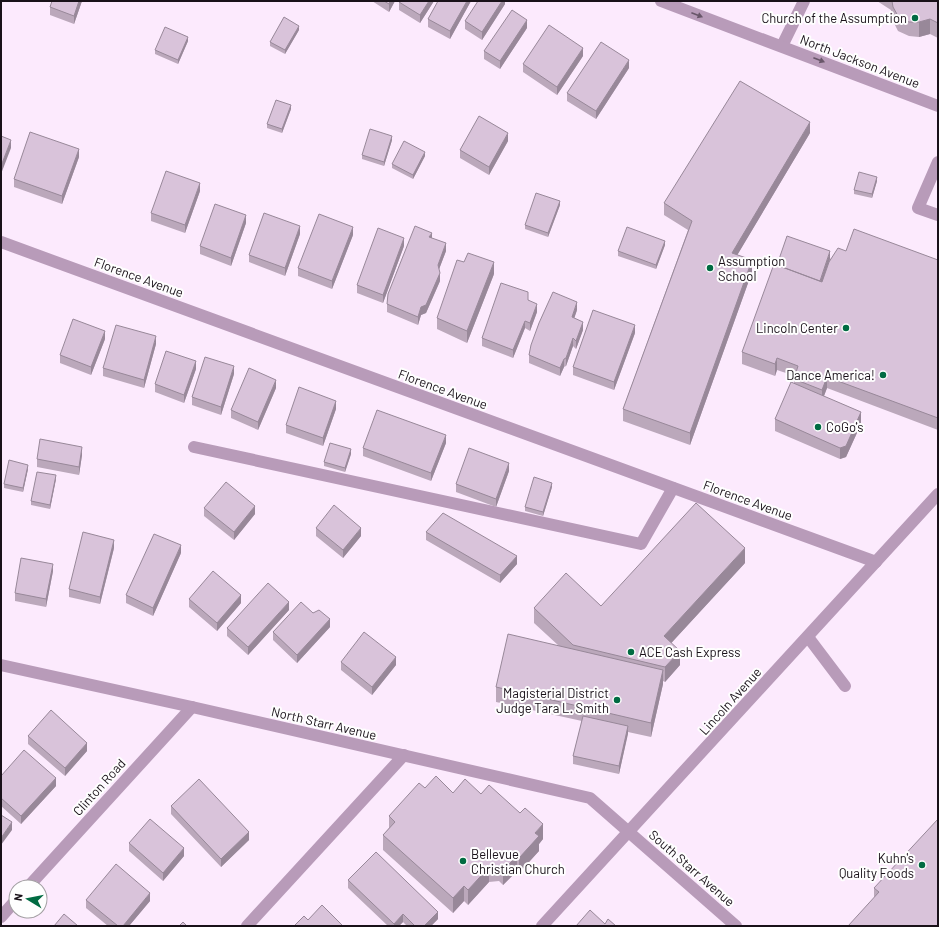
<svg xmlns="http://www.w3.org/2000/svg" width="939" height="927" viewBox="0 0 939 927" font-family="Barlow,sans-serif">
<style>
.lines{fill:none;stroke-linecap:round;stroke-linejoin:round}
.service{stroke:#b89bb9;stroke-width:12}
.minor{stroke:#b89bb9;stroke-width:12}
.tertiary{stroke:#b89bb9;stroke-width:12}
.wall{fill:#bba8bb}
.shaded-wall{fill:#988899}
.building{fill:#d9c3da;stroke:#988899}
.oneway{fill:#685669}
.poi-dot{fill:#006b42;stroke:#fefefe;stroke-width:1.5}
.labels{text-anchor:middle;stroke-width:4;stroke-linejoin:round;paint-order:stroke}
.poi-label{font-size:13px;fill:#191119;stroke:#fefefe;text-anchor:end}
.street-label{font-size:13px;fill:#191119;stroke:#fefefe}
</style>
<rect width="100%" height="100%" fill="#fceafd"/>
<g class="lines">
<path class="service" d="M782,46L804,1
M938,162L918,208L938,215
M194,447L641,544L673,488
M808,637L845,686
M247,926L404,755"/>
<path class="minor" d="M661,1L938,106
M1,242L876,562
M28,887L192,707
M1,917L16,900"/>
<path class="tertiary" d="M1,665L192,707L590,798L736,926
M542,926L938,494"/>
</g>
<path class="wall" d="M82,1L74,24L50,15V7Z
M372,1H395L389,12Z
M434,1L420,23L399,10V2Z
M471,1L450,39L428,27V19Z
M505,1V4L482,40L465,29V21Z
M877,1H938V38L930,34L919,37L909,36L898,31L893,21L891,10Z
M527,28L500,69L484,59V51Z
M299,30L285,54L270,46V42Z
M188,41L178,64L155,54V50Z
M583,56L557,95L523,72V64Z
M629,68L596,119L567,101V93Z
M291,109L282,133L267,128V124Z
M810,133L737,255L752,272L690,445L623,421V409L688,230L664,215V203Z
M392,140L384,166L362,159V155Z
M508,141L489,175L460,158V150Z
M425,156L413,179L392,168V164Z
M79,157L62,204L14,187V179Z
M877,181L872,198L854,194V190Z
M200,191L185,233L151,221V213Z
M560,205L548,237L525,229V225Z
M246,223L231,266L200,254V246Z
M300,234L285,276L249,262V255Z
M353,235L332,289L298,276V268Z
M432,238L446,251L439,269L440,281L426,313L421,315L418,325L387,312V304Z
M665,245L656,269L618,256V251Z
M404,246L383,303L357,293V285Z
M846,251L938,260V430L827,388L824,396L861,424L846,457L840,459L775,431V419L794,383V379L795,376L777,370L775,376L742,364V352L777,265L830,259Z
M494,274L467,343L437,329V318Z
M528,300L537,312L530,331L525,328L513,358L482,346V338Z
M577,310L574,318L583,330L576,349L573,346L566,366L564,367L560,376L529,363V355Z
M635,333L614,390L573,375V367Z
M105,339L91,375L60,363V355Z
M156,344L144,388L103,376V368Z
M196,369L184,403L155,392V384Z
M234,374L221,415L192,405V397Z
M276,388L258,430L231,418V410Z
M336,409L323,446L286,433V425Z
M446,443L431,481L363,456V448Z
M351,454L345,472L324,466V462Z
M82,455L79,475L37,467V459Z
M28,469L23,492L4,488V484Z
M509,471L496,507L456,492V484Z
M56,479L50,509L31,505V501Z
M552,487L543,516L525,511V507Z
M204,508L255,514L234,540L204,516Z
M316,528L361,536L343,558L316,536Z
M426,532L517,564L500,583L426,540Z
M114,548L100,604L69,597V589Z
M181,553L153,616L126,603V595Z
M745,563L671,643L680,665L665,682L663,681V684L651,737L628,732L619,774L573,764V756L582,721L496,702V687L559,646L534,623V608L601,606Z
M53,571L46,607L15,601V593Z
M189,599L241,603L217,631L189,607Z
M289,610L248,655L227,636V628Z
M313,613L330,627L297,663L273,640V632Z
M341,662L396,665L372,695L341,670Z
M28,736L87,751L65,776L28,744Z
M1,776L56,786L21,824L1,806Z
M425,788L453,793L481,794L543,839L539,844V851L519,873L517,871L503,885L499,881L489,882L468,905L464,901L453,913L383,850V835L389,828V816Z
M171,806L249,840L221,867L171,814Z
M129,843L184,856L163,881L129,851Z
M348,880L438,919L431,926H407L403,922L399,926H388L348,888Z
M874,888L938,926L874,897Z
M86,900L150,901L129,926H108L86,908Z"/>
<path class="shaded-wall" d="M79,1H82L74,24V16Z
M390,1H395L389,12V4Z
M429,1H434L420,23V15Z
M467,1H471L450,39V31Z
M502,1H505V4L482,40V32Z
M930,19V34L919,37V22Z
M527,20V28L500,69V61Z
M299,26V30L285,54V50Z
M188,37V41L178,64V60Z
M583,48V56L557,95V87Z
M629,60V68L596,119V111Z
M291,105V109L282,133V129Z
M810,122V133L732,264V253Z
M508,133V141L489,175V167Z
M392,136V140L384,166V162Z
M11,140V148L1,174V166Z
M79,149V157L62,204V196Z
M425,152V156L413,179V175Z
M877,177V181L872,198V194Z
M200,183V191L185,233V225Z
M560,201V205L548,237V233Z
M246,215V223L231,266V258Z
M300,226V234L285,276V268Z
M353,227V235L332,289V281Z
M432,233V241L429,237Z
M404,238V246L383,303V295Z
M665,241V245L656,269V265Z
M446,243V251L438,272V265Z
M830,251V259L820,290V282Z
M752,260V272L690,445V433Z
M494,262V274L467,343V331Z
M440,273V281L426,313L421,315L418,325V317L421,307Z
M577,302V310L572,325V317Z
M537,304V312L530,331V323Z
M525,321V328L513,358V350Z
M583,322V330L576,349V341Z
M635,325V333L614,390V382Z
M105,331V339L91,375V367Z
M156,336V344L144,388V380Z
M573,338V346L566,366V358Z
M777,358V370L775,376V364Z
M564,359V367L560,376V368Z
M196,361V369L184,403V395Z
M234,366V374L221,415V407Z
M827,377V388L822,401V390Z
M276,380V388L258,430V422Z
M336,401V409L323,446V438Z
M861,412V424L846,457L840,459V448Z
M446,435V443L431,481V473Z
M82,447V455L79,475V467Z
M351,449V454L345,472V468Z
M509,463V471L496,507V499Z
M28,465V469L23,492V488Z
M56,475V479L50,509V505Z
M552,483V487L543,516V512Z
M255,506V514L234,540V532Z
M361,528V536L343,558V550Z
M114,540V548L100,604V597Z
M181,545V553L153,616V608Z
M745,548V563L664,651V636Z
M517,556V564L500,583V575Z
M53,564V571L46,607V599Z
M241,595V603L217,631V623Z
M289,602V610L248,655V647Z
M330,619V627L297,663V655Z
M680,651V665L665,682V667Z
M396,657V665L372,695V687Z
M663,670V684L651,737V723Z
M628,726V734L619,774V766Z
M87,743V751L65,776V768Z
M56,778V786L21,824V816Z
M12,822V830L1,845V838Z
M543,824V839L539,844V851L519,873V858L535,833Z
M249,832V840L221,867V859Z
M184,848V856L163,881V873Z
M517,856V871L503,885V870Z
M489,867V882L468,905V890Z
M464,886V901L453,913V898Z
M150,893V901L129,926H123Z
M438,912V919L431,926H424Z
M403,914V922L399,926H394V924Z"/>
<path class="building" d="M52,1H79L74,16L50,7Z
M384,1H390L389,4Z
M400,1H429L420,15L399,2Z
M438,1H467L450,31L428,19Z
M478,1H502L482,32L465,21Z
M892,1H938V23L930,19L919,22H909L898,16L893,7Z
M512,10L527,20L500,61L484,51Z
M284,17L299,26L285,50L270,42Z
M549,25L583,48L557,87L523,64Z
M165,27L188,37L178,60L155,50Z
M601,42L629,60L596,111L567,93Z
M740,81L810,122L732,253L752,260L690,433L623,409L692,221L664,203Z
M276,100L291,105L282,129L267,124Z
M479,116L508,133L489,167L460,150Z
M370,129L392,136L384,162L362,155Z
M30,132L79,149L62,196L14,179Z
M1,136L11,140L1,166Z
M404,141L425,152L413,175L392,164Z
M166,171L200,183L185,225L151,213Z
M859,172L877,177L872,194L854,190Z
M536,193L560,201L548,233L525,225Z
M215,204L246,215L231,258L200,246Z
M264,213L300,226L285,268L249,255Z
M319,214L353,227L332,281L298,268Z
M415,226L432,233L429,237L446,243L438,265L440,273L426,305L421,307L418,317L387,304L388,294Z
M627,227L665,241L656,265L618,251Z
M378,228L404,238L383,295L357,285Z
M854,229L938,260V418L827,377L822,390L794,379L798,366L777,358L775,364L742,352L774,264L822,282L829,262L838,248L846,251Z
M787,236L830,251L820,281L777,265Z
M468,253L494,262L467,331L437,318L457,260L464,262Z
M501,283L528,292V300L537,304L530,323L525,321L513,350L482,338Z
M553,292L577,302L572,317L583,322L576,341L573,338L566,358L564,359L560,368L529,355L531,345L539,323Z
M593,310L635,325L614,382L573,367Z
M73,319L105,331L91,367L60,355Z
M116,325L156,336L144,380L103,368Z
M166,351L196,361L184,395L155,384Z
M205,357L234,366L221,407L192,397Z
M249,368L276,380L258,422L231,410Z
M791,382L861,412L846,446L840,448L775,419Z
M299,387L336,401L323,438L286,425Z
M377,410L446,435L431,473L363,448Z
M40,439L82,447L79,467L37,459Z
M330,443L351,449L345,468L324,462Z
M469,448L509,463L496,499L456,484Z
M9,460L28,465L23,488L4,484Z
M37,472L56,475L50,505L31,501Z
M534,477L552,483L543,512L525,507Z
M226,482L255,506L234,532L204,508Z
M696,503L745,548L664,636L680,651L665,667L573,645L534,608L566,573L601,606Z
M334,505L361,528L343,550L316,528Z
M443,513L517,556L500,575L426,532Z
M83,532L114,540L100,597L69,589Z
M154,534L181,545L153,608L126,595Z
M21,558L53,564L46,599L15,593Z
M213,571L241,595L217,623L189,599Z
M268,583L289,602L248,647L227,628Z
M301,602L313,613L319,610L330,619L297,655L273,632Z
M364,632L396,657L372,687L341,662Z
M508,634L663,670L651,723L496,687Z
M51,710L87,743L65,768L28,736Z
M583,716L628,726L619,766L573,756Z
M24,750L56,778L21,816L1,798V776Z
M436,776L453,793L465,779L481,794L489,785L520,813L525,808L543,824L535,833L539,836L519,858L517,856L503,870L499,866L489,867L468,890L464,886L453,898L383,835L395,822L389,816L419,783L425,788Z
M199,779L249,832L221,859L171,806Z
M1,815L12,822L1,838Z
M150,819L184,848L163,873L129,843Z
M938,819V926H848L879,892L874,888Z
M376,852L438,912L424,926H415L403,914L394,924L348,880Z
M116,864L150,893L123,926H118L86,900Z
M322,905L343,926H294L304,916L308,920Z
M590,910L605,924L608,919L616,926H576Z
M64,914L78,926H54Z
M183,922L187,926H179Z"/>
<defs><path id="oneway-solid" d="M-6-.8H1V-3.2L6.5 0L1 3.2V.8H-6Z"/></defs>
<g class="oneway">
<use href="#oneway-solid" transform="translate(697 15) rotate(21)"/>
<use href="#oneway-solid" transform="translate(819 60) rotate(21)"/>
</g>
<g class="poi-dot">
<circle cx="915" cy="18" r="4"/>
<circle cx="710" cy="268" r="4"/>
<circle cx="846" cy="328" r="4"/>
<circle cx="883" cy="375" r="4"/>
<circle cx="818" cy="427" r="4"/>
<circle cx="631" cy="652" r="4"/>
<circle cx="617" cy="700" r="4"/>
<circle cx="463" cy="861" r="4"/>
<circle cx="922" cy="865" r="4"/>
</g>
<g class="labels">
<g class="poi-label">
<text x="907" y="23">Church of the Assumption</text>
<text x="718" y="266" text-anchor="start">Assumption<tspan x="718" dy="15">School</tspan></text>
<text x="838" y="333">Lincoln Center</text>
<text x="875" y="380">Dance America!</text>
<text x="826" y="432" text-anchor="start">CoGo's</text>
<text x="639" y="657" text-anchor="start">ACE Cash Express</text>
<text x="609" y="698">Magisterial District<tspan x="609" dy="15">Judge Tara L. Smith</tspan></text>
<text x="471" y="859" text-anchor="start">Bellevue<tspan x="471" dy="15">Christian Church</tspan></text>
<text x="914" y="863">Kuhn's<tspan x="914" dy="15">Quality Foods</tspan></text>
</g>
<g class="street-label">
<text transform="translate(860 61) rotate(21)" y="5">North Jackson Avenue</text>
<text transform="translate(139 277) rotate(20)" y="5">Florence Avenue</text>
<text transform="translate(443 389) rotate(20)" y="5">Florence Avenue</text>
<text transform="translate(748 500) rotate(20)" y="5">Florence Avenue</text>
<text transform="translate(730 701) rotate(-48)" y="5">Lincoln Avenue</text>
<text transform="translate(324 723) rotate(13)" y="5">North Starr Avenue</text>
<text transform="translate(99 787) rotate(-48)" y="5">Clinton Road</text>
<text transform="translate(692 868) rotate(41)" y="5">South Starr Avenue</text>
</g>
</g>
<rect width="939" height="927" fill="none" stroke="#191119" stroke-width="4"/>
<g transform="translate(28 899) rotate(280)"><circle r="19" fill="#fefefe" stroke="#a29fa2"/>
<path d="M0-3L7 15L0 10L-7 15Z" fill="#006b42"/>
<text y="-6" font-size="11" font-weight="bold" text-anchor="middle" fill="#191119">N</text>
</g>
</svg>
